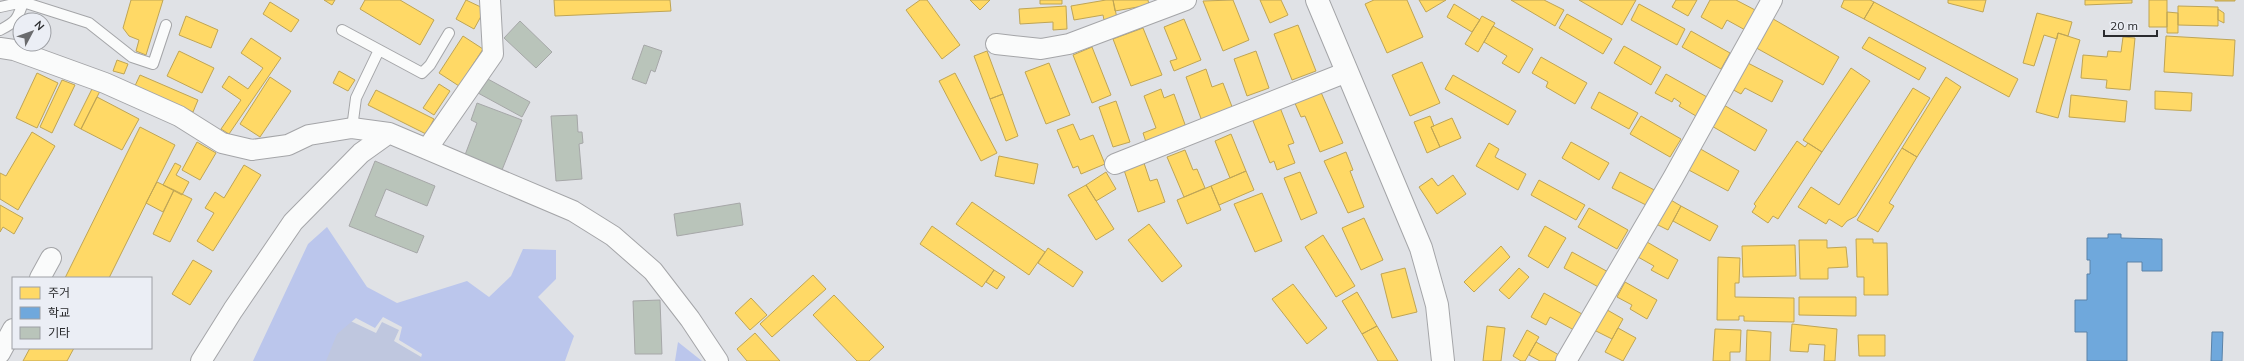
<svg xmlns="http://www.w3.org/2000/svg" width="2244" height="361" viewBox="0 0 2244 361" font-family="Mulish,'Noto Sans KR',sans-serif">
<style>
.green{fill:#bfc7df}
.forest{fill:#bbc6ec}
.homes{fill:#ffd966;stroke:#bfa555}
.schools{fill:#6fa8dc;stroke:#5a82a8}
.building{fill:#b9c4ba;stroke:#a6a7a8}
.lines{fill:none;stroke-linecap:round;stroke-linejoin:round}
.lane-casing{stroke:#a4a5a8;stroke-width:12}
.street-casing{stroke:#a4a5a8;stroke-width:22}
.secondary-casing{stroke:#a4a5a8;stroke-width:24}
.lane{stroke:#fafbfb;stroke-width:10}
.street{stroke:#fafbfb;stroke-width:20}
.secondary{stroke:#fafbfb;stroke-width:22}
</style>
<rect width="100%" height="100%" fill="#e0e2e6"/>
<path class="green" d="M340,316L376,333L382,322L399,330L394,341L428,361H320Z"/>
<path class="forest" d="M327,227L367,287L397,303L467,281L489,297L511,276L523,249L556,250V279L538,297L574,336L565,361H420L422,354L399,340L402,327L383,317L375,328L356,318L337,334L326,361H253L308,244Z
M678,342L702,361H675Z"/>
<path class="homes" d="M131,0H163L146,55L136,51L139,40L129,36L123,28Z
M324,0H335L332,5Z
M365,0H400L434,20L420,45L360,9Z
M466,0L485,9L474,29L456,19Z
M554,0H670L671,11L555,16Z
M920,0H927L960,45L942,59L906,10Z
M970,0H990L980,10Z
M1040,0H1062V4H1040Z
M1106,0H1113L1117,18L1104,20L1103,15L1074,20L1071,6Z
M1113,0H1148L1149,5L1115,11Z
M1233,0L1249,40L1223,51L1203,1Z
M1260,0H1281L1288,15L1270,23Z
M1374,0H1407L1423,37L1387,53L1365,4Z
M1419,0H1446L1426,12Z
M1511,0H1544L1564,10L1555,26Z
M1579,0H1636L1622,25Z
M1676,0H1697L1688,16L1672,7Z
M1710,0H1736L1757,11L1747,31L1727,20L1722,29L1701,17Z
M1844,0H1870L1874,2L1864,19L1841,7Z
M1948,0H1986L1983,12L1948,3Z
M2085,0H2132V3L2085,5Z
M2149,0H2167V27H2149Z
M2215,0H2235V1H2215Z
M270,2L299,20L291,32L263,14Z
M1874,2L2018,79L2009,97L1864,19Z
M1454,4L1480,20L1472,32L1447,17Z
M1639,4L1685,29L1677,45L1631,20Z
M1066,6L1067,29L1053,30V22L1020,24L1019,9Z
M2178,6L2218,7V26L2178,25Z
M2218,9L2224,13V23L2218,20Z
M2167,12L2178,13V33H2167Z
M2037,13L2072,22L2068,36L2058,33L2057,39L2044,35L2034,66L2023,63Z
M1567,14L1612,39L1603,54L1559,28Z
M186,16L218,30L211,48L179,35Z
M1482,16L1495,23L1478,52L1465,44Z
M1768,16L1839,57L1823,85L1751,45Z
M1184,19L1201,60L1174,71L1170,61L1177,59L1164,27Z
M1298,25L1316,71L1292,80L1274,34Z
M1493,26L1533,49L1519,73L1502,63L1507,56L1484,42Z
M1143,28L1162,75L1131,86L1113,39Z
M1691,31L1730,53L1721,69L1682,47Z
M2058,33L2080,40L2058,118L2036,112Z
M463,36L483,49L459,86L439,73Z
M2166,36L2235,40L2233,76L2164,72Z
M1869,37L1926,68L1919,80L1862,48Z
M2123,37L2135,38L2130,90L2106,88L2107,80L2081,78L2083,55L2107,57L2108,51L2121,52Z
M251,38L281,58L229,134L221,129L241,100L222,87L229,76L248,89L263,68L241,53Z
M1624,46L1661,67L1651,85L1614,63Z
M1092,47L1111,95L1092,103L1073,55Z
M179,51L214,68L202,93L167,76Z
M987,51L1003,94L990,99L974,56Z
M1256,51L1269,88L1247,96L1234,59Z
M1541,57L1587,83L1575,104L1546,87L1548,82L1532,73Z
M1740,59L1783,81L1772,102L1745,88L1741,94L1726,86Z
M117,60L128,64L124,74L113,71Z
M1422,62L1440,103L1410,116L1392,75Z
M1049,63L1070,115L1046,124L1025,72Z
M1851,68L1870,81L1822,152L1803,140Z
M1206,69L1212,87L1223,83L1234,112L1203,124L1186,77Z
M339,71L355,80L348,91L333,83Z
M37,73L58,83L37,128L16,118Z
M955,73L997,153L981,161L939,81Z
M1666,74L1707,97L1696,116L1679,106L1681,103L1674,98L1672,102L1655,93Z
M140,75L198,100L193,112L134,88Z
M1453,75L1516,111L1508,125L1445,89Z
M270,77L291,91L260,137L240,124Z
M1946,77L1961,87L1917,157L1902,148Z
M62,80L75,85L52,133L40,127Z
M439,84L450,91L434,115L423,108Z
M93,87L100,91L81,129L74,125Z
M1913,88L1930,98L1856,216L1847,221L1842,227L1829,219L1826,224L1798,207L1811,187L1839,205Z
M1161,89L1164,98L1174,94L1187,130L1147,145L1143,133L1156,128L1144,96Z
M376,90L434,119L426,134L368,105Z
M1320,90L1343,143L1320,152L1305,116L1301,117L1294,101Z
M2155,91L2192,93L2191,111L2155,109Z
M1599,92L1638,113L1629,129L1591,108Z
M1003,94L1018,136L1006,141L990,99Z
M2071,95L2127,101L2125,122L2069,117Z
M97,97L139,119L122,150L81,129Z
M1116,101L1130,142L1113,147L1099,107Z
M1722,104L1767,130L1755,151L1710,125Z
M1279,105L1294,143L1288,145L1295,163L1277,170L1274,161L1270,163L1251,116Z
M1430,116L1434,126L1431,127L1440,147L1427,153L1414,122Z
M1641,116L1681,139L1670,157L1630,134Z
M1452,118L1461,138L1440,147L1431,127Z
M1073,124L1080,140L1093,135L1105,164L1081,174L1078,166L1073,168L1057,130Z
M140,127L175,145L109,278H65Z
M32,132L55,146L18,210L0,199V173L6,176Z
M1231,134L1246,171L1230,178L1215,141Z
M1797,141L1805,147L1808,143L1822,152L1778,219L1773,216L1768,223L1752,212L1756,206L1754,204Z
M197,142L216,153L200,180L182,170Z
M1571,142L1609,163L1599,180L1562,158Z
M1489,143L1499,149L1495,157L1526,174L1518,190L1476,166Z
M1697,147L1739,171L1728,191L1685,168Z
M1902,148L1917,157L1889,203L1894,206L1878,232L1857,220Z
M1185,150L1193,170L1197,169L1205,188L1184,197L1167,157Z
M1346,152L1353,170L1350,171L1364,207L1348,213L1324,161Z
M999,156L1038,164L1034,184L995,176Z
M1143,160L1150,181L1157,179L1165,202L1138,212L1123,167Z
M175,163L181,166L176,175L189,182L182,195L163,185Z
M244,165L261,175L213,251L197,241L214,213L205,208L215,192L224,198Z
M1246,171L1254,190L1219,205L1211,186Z
M1106,172L1116,189L1096,201L1086,185Z
M1300,172L1317,213L1301,220L1284,178Z
M1620,172L1660,193L1652,208L1612,188Z
M1453,175L1466,194L1437,214L1419,187L1432,178L1438,186Z
M1539,180L1585,205L1576,220L1531,195Z
M157,182L174,190L163,212L146,203Z
M1086,185L1114,229L1096,240L1068,195Z
M1211,186L1221,210L1187,224L1177,200Z
M174,190L192,199L170,242L153,234Z
M1262,193L1282,241L1255,252L1234,204Z
M1664,196L1681,206L1668,230L1650,221Z
M972,202L1045,252L1029,275L956,224Z
M0,205L23,218L14,234L3,227L0,232Z
M1681,206L1718,226L1710,241L1673,221Z
M1589,208L1628,230L1617,249L1578,227Z
M1364,218L1383,260L1361,270L1342,228Z
M1149,224L1182,266L1162,282L1128,240Z
M932,226L994,270L982,287L920,244Z
M1545,226L1566,238L1548,268L1528,256Z
M1323,235L1355,286L1336,297L1305,247Z
M1856,239H1873V243H1887L1888,295H1864V277H1857Z
M1799,240H1827V248L1846,247L1848,267L1828,268V279H1800Z
M1647,242L1678,260L1668,279L1651,270L1654,266L1638,257Z
M1795,245L1796,276L1743,277L1742,246Z
M1501,246L1510,257L1474,292L1464,282Z
M1048,248L1083,272L1073,287L1038,263Z
M1572,252L1610,273L1602,289L1564,268Z
M1718,257L1740,258L1739,283H1735V297L1794,298V322L1744,321V316H1739V320H1717Z
M193,260L212,271L190,305L172,294Z
M1405,268L1417,312L1392,318L1381,274Z
M1519,268L1529,277L1509,299L1499,290Z
M994,270L1005,277L997,289L986,282Z
M813,275L826,289L772,337L760,324Z
M1625,282L1657,300L1647,319L1630,309L1632,305L1617,297Z
M1293,284L1327,328L1307,344L1272,299Z
M1357,292L1377,326L1362,334L1342,301Z
M1544,293L1582,314L1574,330L1550,317L1546,325L1531,317Z
M834,295L884,347L869,361H857L813,315Z
M1799,297H1856V316L1799,315Z
M751,298L767,315L750,330L735,313Z
M1602,307L1623,319L1612,339L1590,328Z
M1792,324L1837,329L1835,361H1824L1825,345L1809,344L1808,352L1790,351Z
M1377,326L1398,361H1378L1362,334Z
M1487,326L1505,328L1501,361H1483Z
M1618,328L1636,338L1623,361L1605,352Z
M1715,329L1741,330L1740,352H1730V361H1713Z
M1527,330L1539,337L1525,361H1521L1513,356Z
M1747,330L1771,332L1770,361H1746Z
M755,333L780,361H747L737,349Z
M1858,335H1885V356H1859Z
M1536,342L1559,355L1556,361H1540L1529,355Z
M30,348H74L67,361H23Z"/>
<path class="schools" d="M2108,234H2121V238L2162,239V271H2142V262H2127V361H2087V332H2075V300H2087V274H2090V260H2087V238H2108Z
M2212,332H2223L2222,361H2211Z"/>
<path class="building" d="M520,21L552,52L536,68L504,38Z
M644,45L662,51L655,72L651,70L646,84L632,79Z
M486,78L530,102L522,117L478,93Z
M477,103L522,120L502,170L465,155L477,123L471,120Z
M577,115L578,132H582L583,143L579,144L582,179L556,181L551,116Z
M375,161L435,186L427,206L386,189L375,216L424,236L417,253L349,226Z
M740,203L743,225L677,236L674,214Z
M660,300L662,354H635L633,301Z"/>
<g class="lines">
<defs>
<path id="lane" d="M0,7L23,2L89,23L132,57L153,64L166,25
M0,30C16,22 18,19 23,2
M342,30L422,73L430,65L449,33
M352,128L356,98L379,50"/>
<path id="street" d="M996,44L1041,49L1069,44L1186,0
M0,48L14,50L105,83L179,116L222,143L252,150L288,145L309,135L352,128L389,133L573,211L613,236L653,271L690,319L718,361
M427,149L493,54L490,0
M1115,164L1347,72
M40,278L51,258
M0,353L13,329
M201,361L233,310L293,222L361,153L389,133
M1566,361L1673,178L1772,0"/>
<path id="secondary" d="M1317,0L1421,248L1437,305L1443,361"/>
</defs>
<use href="#lane" class="lane-casing"/>
<use href="#street" class="street-casing"/>
<use href="#secondary" class="secondary-casing"/>
<use href="#lane" class="lane"/>
<use href="#street" class="street"/>
<use href="#secondary" class="secondary"/>
</g>
<rect x="12" y="277" width="140" height="72" fill="#ebeef5" stroke="#9ea0a5"/>
<rect x="20" y="287" width="20" height="12" fill="#ffd966" stroke="#9ea0a5"/>
<text x="48" y="297" font-size="12" fill="#2a2b2e">주거</text>
<rect x="20" y="307" width="20" height="12" fill="#6fa8dc" stroke="#9ea0a5"/>
<text x="48" y="317" font-size="12" fill="#2a2b2e">학교</text>
<rect x="20" y="327" width="20" height="12" fill="#b9c4ba" stroke="#9ea0a5"/>
<text x="48" y="337" font-size="12" fill="#2a2b2e">기타</text>
<g transform="translate(32 32) rotate(49)"><circle r="19" fill="#ebeef5" stroke="#9ea0a5"/>
<path d="M0-3L7 15L0 10L-7 15Z" fill="#6a6b6e"/>
<text y="-6" font-size="11" font-weight="bold" text-anchor="middle" fill="#2a2b2e">N</text>
</g>
<path d="M2104 30v6h53v-6" fill="none" stroke="#2a2b2e" stroke-width="2"/>
<text x="2110" y="30" font-size="12" fill="#2a2b2e" stroke="#ebeef5" stroke-width="3" paint-order="stroke">20 m</text>
</svg>
